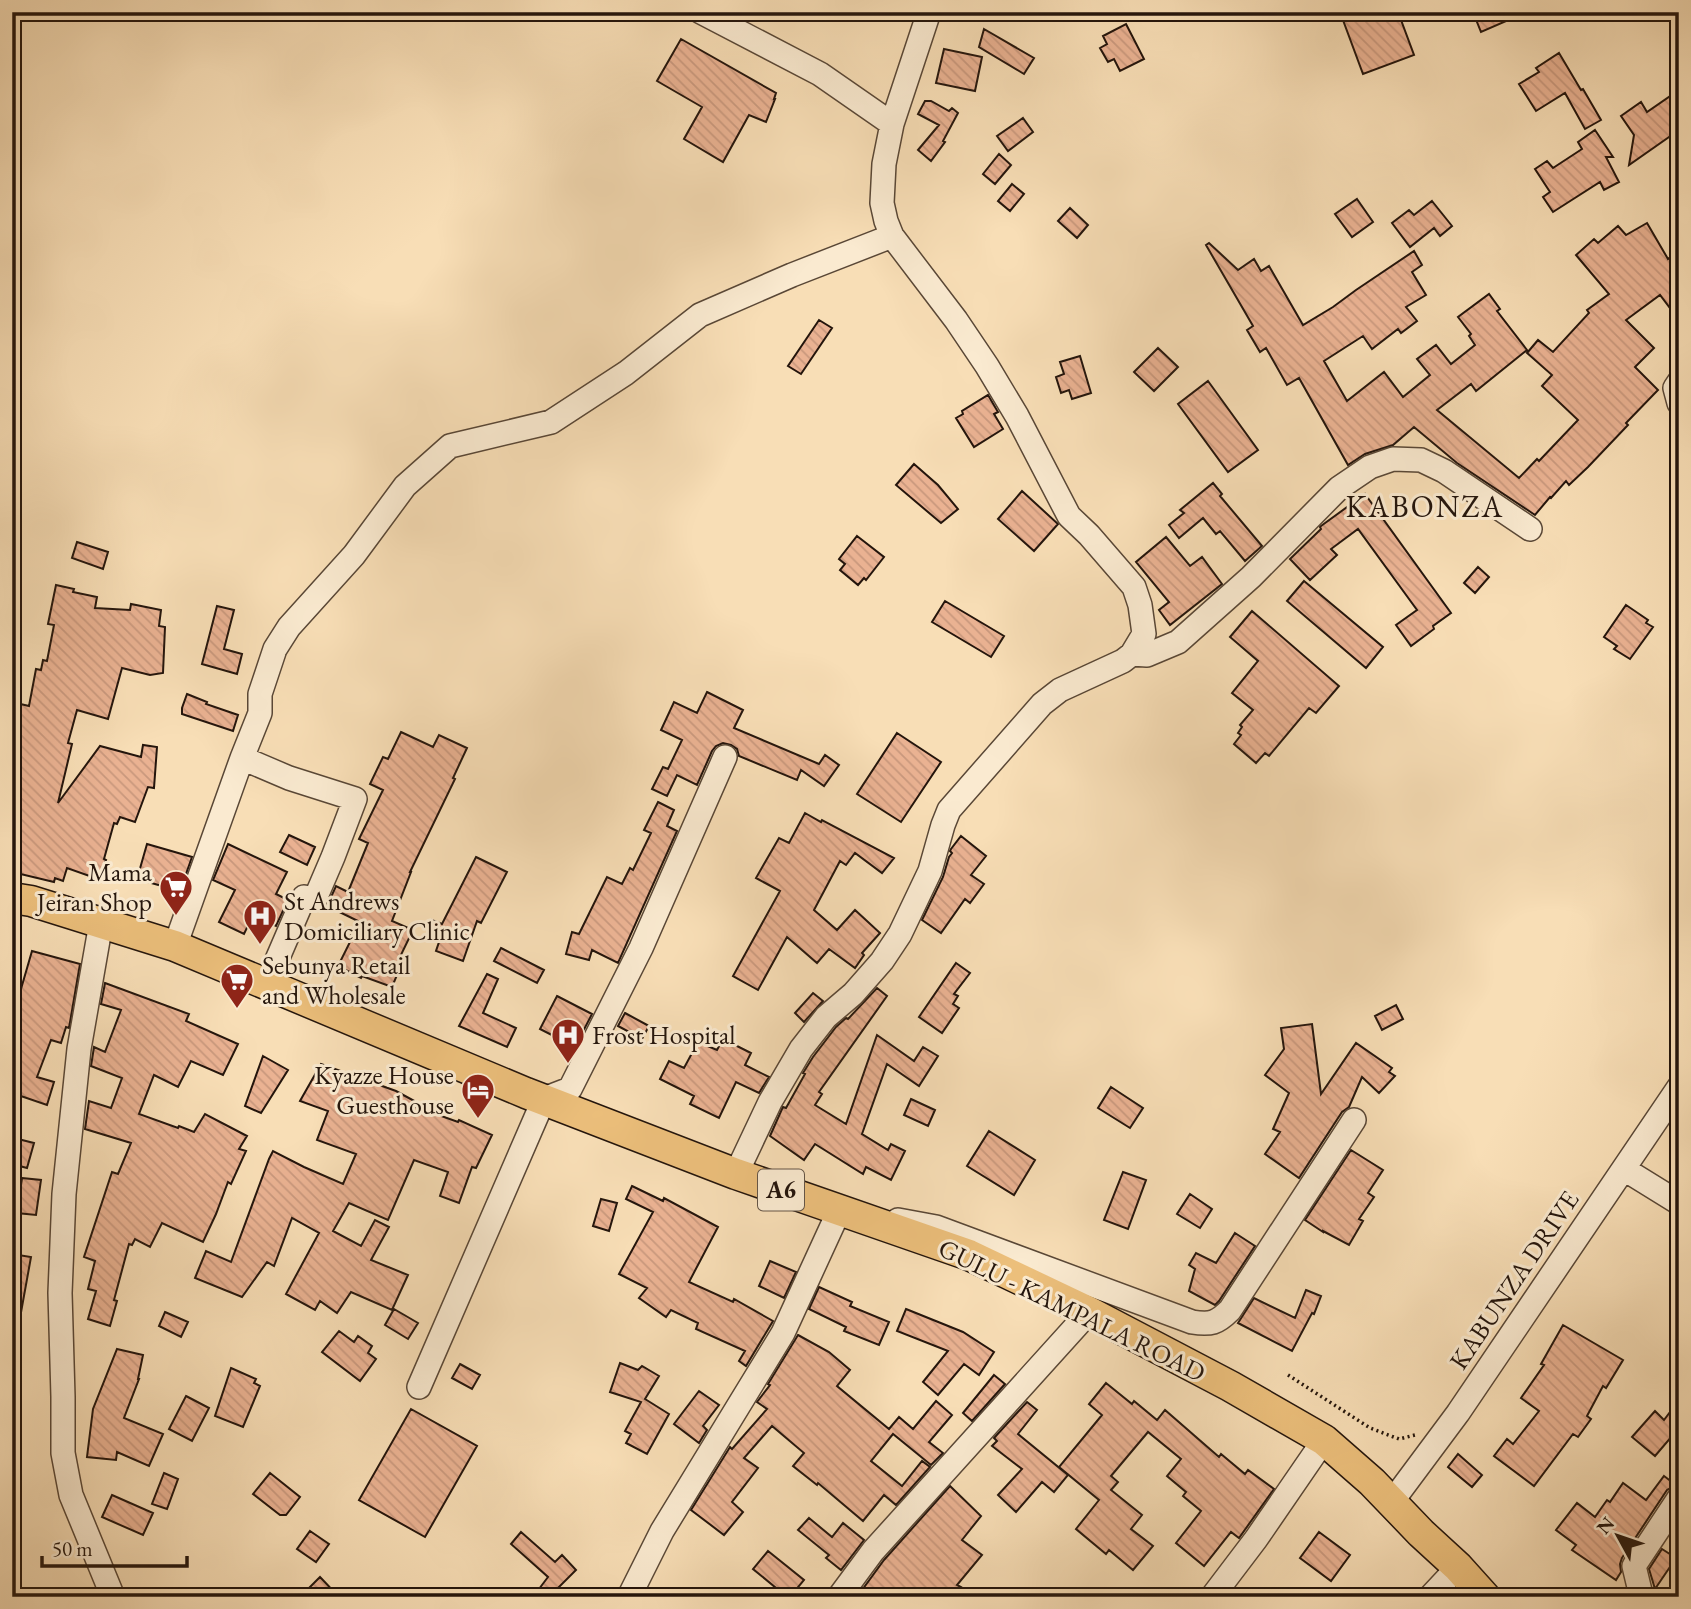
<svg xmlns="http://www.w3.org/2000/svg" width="1691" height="1609" viewBox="0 0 1691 1609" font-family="'EB Garamond',serif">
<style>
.building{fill:url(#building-back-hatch);stroke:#24150c;stroke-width:2}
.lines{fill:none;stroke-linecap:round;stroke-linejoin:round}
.minor-casing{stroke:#594736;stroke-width:26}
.major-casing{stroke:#24150c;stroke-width:33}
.path{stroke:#24150c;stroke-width:3.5;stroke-dasharray:2 3.5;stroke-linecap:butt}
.minor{stroke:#faead0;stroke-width:23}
.major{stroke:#ecbf7b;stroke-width:30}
.labels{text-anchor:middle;stroke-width:6;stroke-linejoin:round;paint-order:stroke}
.shield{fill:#faead0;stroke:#645547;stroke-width:2}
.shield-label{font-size:24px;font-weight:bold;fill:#24150c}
.poi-label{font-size:26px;fill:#24150c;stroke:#faead0;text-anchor:start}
.street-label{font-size:26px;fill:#24150c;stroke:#faead0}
.quarter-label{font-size:30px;letter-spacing:2px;fill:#24150c;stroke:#faead0}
</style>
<defs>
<pattern id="building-back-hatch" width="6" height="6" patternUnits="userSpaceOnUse" patternTransform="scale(1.75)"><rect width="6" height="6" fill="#eab292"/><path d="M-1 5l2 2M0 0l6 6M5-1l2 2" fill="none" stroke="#c9987d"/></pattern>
</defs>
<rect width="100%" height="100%" fill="#f8deb6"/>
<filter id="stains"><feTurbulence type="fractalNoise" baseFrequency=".00286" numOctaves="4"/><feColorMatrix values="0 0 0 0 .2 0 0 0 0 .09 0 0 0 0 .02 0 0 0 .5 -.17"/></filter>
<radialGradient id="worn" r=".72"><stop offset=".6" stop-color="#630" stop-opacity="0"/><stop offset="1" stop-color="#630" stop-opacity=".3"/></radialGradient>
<path class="building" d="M1340,12H1398L1414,55L1363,74Z
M1473,12H1527L1481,32Z
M1126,24L1144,59L1120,71L1114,59L1108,62L1100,48L1107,44L1103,36Z
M984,29L1034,58L1024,74L979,47Z
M681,39L776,93L774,99H775L766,122L749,115L723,162L684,139L702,107L657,81Z
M944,49L982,57L975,91L936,83Z
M1559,53L1581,90L1583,89L1601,120L1585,129L1565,93L1536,111L1519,84L1539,72L1536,68Z
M1679,90V130L1629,165L1634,135L1621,116L1641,102L1647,112Z
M925,101H931L949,111L952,108L958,113L943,141L945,142L931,161L918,150L939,125L918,114Z
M1023,118L1033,132L1008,151L997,136Z
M1595,130L1613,157H1606L1619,182L1604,190L1600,182L1553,212L1543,197L1550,192L1535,169L1547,161L1553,168L1582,149L1578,142Z
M999,154L1011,165L995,184L983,174Z
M1012,184L1024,194L1010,211L998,201Z
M1357,199L1373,222L1352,237L1335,214Z
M1432,201L1452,226L1440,236L1434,228L1410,247L1392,223L1409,210L1414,215Z
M1070,208L1088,225L1077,238L1058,221Z
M1647,223L1668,259L1679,251V320L1660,295L1626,320L1654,348L1635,367L1658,390L1626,423L1628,425L1588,467L1569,485L1566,481L1551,498L1550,497L1535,515L1457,463L1414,427L1393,445L1365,454L1348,465L1299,378L1287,385L1266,348L1260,352L1247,330L1253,326L1206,245L1209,243L1238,270L1254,259L1261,271L1269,266L1303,325L1333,307L1356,290L1414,251L1422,265L1412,272L1426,295L1406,307L1417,321L1401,333L1398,329L1372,349L1363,336L1324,361L1347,401L1384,372L1403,397L1430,375L1417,359L1436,345L1451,364L1475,345L1469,336L1471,334L1458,317L1489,294L1500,309L1497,311L1527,350L1476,391L1471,384L1437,410L1519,478L1537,459L1539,461L1578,420L1542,386L1552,375L1527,353L1538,340L1553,352L1589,313L1587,310L1609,294L1576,255L1594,239L1598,243L1618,226L1626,235Z
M819,320L832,328L801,374L788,366Z
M1158,348L1178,367L1154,391L1134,372Z
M1080,356L1091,393L1072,399L1069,390L1061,393L1056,377L1064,374L1060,362Z
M1208,381L1258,450L1228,472L1178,404Z
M988,395L998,412L994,414L1003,429L974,447L956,418L963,414L962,411Z
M914,464L938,485L958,509L941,523L896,485Z
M1213,483L1222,494L1220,496L1262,546L1245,561L1220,531L1216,534L1203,518L1179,538L1169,525L1184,513L1180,510Z
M1022,491L1058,524L1034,551L998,519Z
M1365,494L1451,613L1433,626L1434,629L1411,646L1396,625L1417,610L1358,529L1331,549L1337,555L1310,580L1290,559L1321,529L1320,527L1321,526Z
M857,536L884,557L866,580L864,578L858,585L840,570L845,564L839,559Z
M1166,537L1190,566L1202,557L1222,584L1170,625L1159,610L1169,602L1136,562Z
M77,542L108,552L103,569L72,558Z
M1478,567L1489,577L1475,593L1464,583Z
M1304,581L1383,647L1366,668L1287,601Z
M56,585L74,589L73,592L97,597L95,608L130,610L131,604L161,610L159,626L165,627L163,673L150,675L122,668L108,719L77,710L68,743L72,744L58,803L100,746L141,757L143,745L157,747L154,788L148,787L135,822L120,817L117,824L114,823L104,859L106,860L98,879L67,868L63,881L55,878L54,882L12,872V702L29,706L36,669L41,670L43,660L47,661L54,625L48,624Z
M945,601L1004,636L991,657L932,622Z
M1626,605L1648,620L1646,623L1653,627L1630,659L1614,649L1617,646L1604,637Z
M217,606L234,610L224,649L242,654L237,674L202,664Z
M1252,611L1339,686L1316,713L1309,708L1269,756L1265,753L1256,763L1234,744L1241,735L1238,733L1242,727L1240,725L1253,710L1232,693L1258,661L1230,637Z
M707,692L743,710L734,728L819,764L825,755L839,765L824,786L801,770L797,780L739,756L737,749L731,745L723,743L716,746L712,751L697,785L677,775L667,796L652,789L663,767L668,769L682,740L661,730L674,702L697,713Z
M187,694L207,702L206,704L238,715L233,731L182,714V708Z
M401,732L433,747L439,735L467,748L453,778L455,779L410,872H411L392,921L413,930L398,961L402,963L392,987L362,976L361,978L338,966L353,936L351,935L358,921L327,906L336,886L348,892L368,843L359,839L383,790L370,784L383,757L388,759Z
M897,733L941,762L901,822L857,794Z
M658,802L674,810L667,826L677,831L618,963L592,950L589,960L566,954L572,932L579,934L607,877L622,884L630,868L633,870L651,833L644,830Z
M805,813L821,822L822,820L894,858L882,873L855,853L846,865L840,861L814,910L837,930L855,910L880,933L862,953L864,955L855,968L829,949L817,963L787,937L758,990L733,976L780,891L756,878L779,838L789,843Z
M289,835L315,847L307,865L280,852Z
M961,836L986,856L971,875L984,884L970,903L965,899L941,933L922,920L943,877L949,857L952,853L950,851L951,849Z
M147,844L192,857L180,891L137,879Z
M228,844L287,872L276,894L288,900L276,926L253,915L244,934L219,922L235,890L213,880Z
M476,857L507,872L481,923L477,921L463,961L436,951L439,942L426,937L432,920L442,924Z
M501,948L544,970L537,983L494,961Z
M32,951L80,964L69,1028L66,1027L61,1043L51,1040L37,1077L54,1082L47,1105L12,1093V1020Z
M956,963L970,973L954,994L958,996L953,1004L959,1008L942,1033L919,1017Z
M487,974L498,979L483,1013L516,1028L507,1047L459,1026Z
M105,983L189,1014L186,1021L238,1044L223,1075L191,1061L178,1087L154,1075L139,1114L178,1128L179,1126L194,1132L205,1114L247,1136L239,1149L246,1151L231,1184L228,1182L216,1214L203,1242L162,1223L150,1247L135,1239L132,1245L129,1244L114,1300L117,1301L110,1326L88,1319L96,1291L88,1289L95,1261L84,1257L112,1172L118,1174L131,1143L85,1129L89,1101L111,1108L122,1078L91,1066L94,1047L105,1052L121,1010L101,1004Z
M877,988L887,996L819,1092L822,1094L815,1105L846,1124L877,1035L914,1061L923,1047L938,1056L919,1086L887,1064L862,1134L888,1150L891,1144L905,1151L891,1180L866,1167L863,1174L815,1144L804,1160L770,1136L782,1109L783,1107L786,1108L805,1074L803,1073L813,1057L836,1027L846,1018L848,1019Z
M813,993L823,1001L804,1022L795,1013Z
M557,996L592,1014L575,1047L540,1029Z
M1396,1005L1403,1019L1382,1030L1375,1016Z
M625,1013L649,1026L642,1039L618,1026Z
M1312,1024L1321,1094L1356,1043L1392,1068L1389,1072L1395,1076L1379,1093L1362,1077L1349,1107L1342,1112L1299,1178L1265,1154L1280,1132L1273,1129L1289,1093L1265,1075L1284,1049L1281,1028Z
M723,1039L751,1053L745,1065L769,1077L759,1093L736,1082L719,1118L690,1104L694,1096L660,1079L669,1061L684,1068L698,1042L717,1050Z
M263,1056L288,1070L261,1113L245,1106Z
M321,1064L396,1091L418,1103L416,1107L458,1122L459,1120L492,1135L476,1168L472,1167L459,1203L440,1196L448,1172L414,1160L388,1220L349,1203L333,1231L361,1246L375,1220L389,1227L371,1260L408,1275L392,1310L351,1292L337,1313L320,1301L315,1310L286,1294L319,1233L292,1218L274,1266L267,1262L242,1297L195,1278L206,1251L231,1262L269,1159L273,1151L304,1167L343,1184L356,1154L317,1140L328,1111L300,1101Z
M1111,1087L1143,1108L1130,1128L1098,1108Z
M911,1099L935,1110L928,1126L904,1115Z
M989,1131L1035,1160L1014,1195L967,1166Z
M18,1139L34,1143L27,1168L12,1164Z
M1351,1150L1383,1170L1368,1193L1374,1197L1359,1219L1363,1221L1349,1245L1323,1231V1232L1305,1220Z
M1123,1172L1146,1180L1128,1229L1104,1220Z
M22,1178L41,1180L36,1215L17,1213Z
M632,1186L663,1201L664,1198L718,1227L689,1282L733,1302L734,1299L773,1321L746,1366L739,1361L745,1351L696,1329L698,1323L671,1310L666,1317L639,1298L647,1288L619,1274L653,1212L626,1199Z
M1190,1194L1212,1209L1200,1228L1177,1214Z
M601,1199L617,1203L609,1231L593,1226Z
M1235,1233L1255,1246L1219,1301L1215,1305L1189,1291L1195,1269L1189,1265L1196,1253L1216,1263Z
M12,1254L31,1257L20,1318H12Z
M770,1261L796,1272L784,1298L759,1286Z
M819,1287L852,1302L850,1306L889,1322L879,1345L844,1331L846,1327L809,1309Z
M1306,1290L1321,1296L1314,1314L1312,1313L1292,1351L1238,1323L1254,1298L1295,1318Z
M394,1309L418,1323L408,1339L385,1325Z
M906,1309L963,1332L994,1352L979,1375L964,1364L938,1395L923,1382L948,1351L897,1331Z
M165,1312L188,1322L181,1337L159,1326Z
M1563,1325L1623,1360L1606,1388L1603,1386L1587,1416L1591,1419L1578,1437L1573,1434L1534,1486L1494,1456L1507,1439L1513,1444L1539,1411L1521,1398L1544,1365L1541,1364Z
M339,1331L354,1342L358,1336L372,1346L368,1353L376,1359L360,1381L322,1352Z
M798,1335L829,1352L850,1370L837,1386L889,1429L899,1417L913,1429L936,1401L952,1415L929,1442L943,1453L931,1465L893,1434L871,1461L902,1486L922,1461L930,1467L896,1505L884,1495L863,1521L818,1483L817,1485L793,1466L804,1453L772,1426L744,1458L758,1468L732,1502L743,1512L724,1535L691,1510L730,1447L732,1449L767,1409L757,1402L770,1385L768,1384Z
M117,1349L143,1355L138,1379H139L124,1418L163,1434L149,1466L117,1452L116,1460L87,1457L93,1409Z
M620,1363L638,1370L642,1366L659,1376L645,1399L669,1414L647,1454L626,1443L631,1434L625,1431L641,1402L610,1392Z
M460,1364L480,1375L472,1389L452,1378Z
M231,1368L256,1379L254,1383L260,1386L243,1427L215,1416Z
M994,1375L1005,1384L972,1421L963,1413Z
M1106,1383L1132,1404L1134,1401L1157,1420L1165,1410L1219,1457L1221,1454L1245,1474L1248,1470L1274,1489L1239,1538L1231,1532L1204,1566L1176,1543L1201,1511L1183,1496L1186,1492L1167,1476L1181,1459L1148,1432L1111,1476L1118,1482L1111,1490L1142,1515L1131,1529L1153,1546L1133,1570L1109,1550L1106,1554L1076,1529L1099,1500L1059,1467L1102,1415L1089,1404Z
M699,1391L719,1405L703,1426L707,1430L699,1443L674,1424Z
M186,1396L209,1408L192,1441L169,1429Z
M1679,1400V1428L1655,1456L1632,1437L1655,1411L1664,1420Z
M1027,1402L1037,1410L1018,1434L1068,1475L1054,1492L1042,1482L1016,1512L998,1495L1022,1469L992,1446L997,1441L994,1438Z
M411,1409L477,1446L425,1537L359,1500Z
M1458,1454L1482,1475L1472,1487L1448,1467Z
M164,1473L178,1479L167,1509L152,1504Z
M270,1473L300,1497L286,1515H280L253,1494Z
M1664,1476L1676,1485L1667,1490L1622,1558L1620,1564L1621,1572L1616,1580L1572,1550L1576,1545L1556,1530L1577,1503L1595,1517L1607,1500L1610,1502L1623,1483L1646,1500Z
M950,1486L981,1516L962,1540L982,1555L957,1585L961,1587L953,1597H857L884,1560Z
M112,1495L153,1513L143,1535L102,1517Z
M809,1518L832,1537L843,1523L864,1540L841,1570L826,1558L829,1555L798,1530Z
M310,1531L329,1544L316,1562L297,1549Z
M521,1532L555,1562L562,1555L576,1570L549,1597H533L548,1577L511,1544Z
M1319,1532L1350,1555L1331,1581L1300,1558Z
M1662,1549L1676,1558L1655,1589L1649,1569Z
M768,1551L804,1580L790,1597H787L753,1569Z
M320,1577L339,1597H300Z"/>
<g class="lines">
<defs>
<path id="minor" d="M701,12L820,74L892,124
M1679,382L1675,388L1679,403
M1132,654L1147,655L1178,642L1251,577L1339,488L1370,467L1393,459L1421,460L1444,471L1530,529
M101,923L79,1049L64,1194L60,1293L63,1397V1453L71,1495L113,1597
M175,946L242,758
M267,983L304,897L315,899L333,857L355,799L289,778L242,758L260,713V694L275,649L289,627L354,555L405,486L450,446L551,422L626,373L700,315L792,275L892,236
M1624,1169L1679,1203
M736,1174L770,1102L801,1049L826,1017L853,994L882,961L900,934L930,871L943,825L949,810L1042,704L1060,690L1123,661L1132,654L1144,634L1140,605L1134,587L1089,535L1069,516L1017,416L987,366L956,320L892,236L886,221L882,203L884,164L892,124L929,12
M898,1220L936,1227L1192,1322C1211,1325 1217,1323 1230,1310L1354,1120
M419,1387L544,1099L570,1089L641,948L725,757
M1391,1503L1458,1413L1679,1087
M629,1597L662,1531L783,1333L839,1211
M839,1597L873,1551L1089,1312
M1212,1597L1256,1539L1324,1440
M1430,1597L1458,1567
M1638,1597L1640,1591L1634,1566L1679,1498"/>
<path id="major" d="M12,898L31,901L175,946L526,1093L736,1174L969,1255L1089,1312L1230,1386L1324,1440L1372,1482L1421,1533L1458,1567L1485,1597"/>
</defs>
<use href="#minor" class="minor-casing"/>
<use href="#major" class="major-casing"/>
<path class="path" d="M1288,1375L1370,1428L1399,1439L1415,1435"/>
<use href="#minor" class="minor"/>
<use href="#major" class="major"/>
</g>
<defs>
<symbol id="supermarket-pin" viewBox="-11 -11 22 30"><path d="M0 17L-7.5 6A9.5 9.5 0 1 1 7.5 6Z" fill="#8f2418" stroke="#faead0"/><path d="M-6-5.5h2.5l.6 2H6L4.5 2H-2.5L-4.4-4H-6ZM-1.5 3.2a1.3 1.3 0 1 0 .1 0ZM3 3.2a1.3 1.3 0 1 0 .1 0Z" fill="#fff"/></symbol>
<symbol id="hospital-pin" viewBox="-11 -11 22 30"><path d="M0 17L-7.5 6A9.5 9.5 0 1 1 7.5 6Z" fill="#8f2418" stroke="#faead0"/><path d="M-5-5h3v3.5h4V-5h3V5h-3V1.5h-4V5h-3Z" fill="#fff"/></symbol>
<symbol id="hotel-pin" viewBox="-11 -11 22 30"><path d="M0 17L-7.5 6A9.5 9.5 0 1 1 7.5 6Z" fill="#8f2418" stroke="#faead0"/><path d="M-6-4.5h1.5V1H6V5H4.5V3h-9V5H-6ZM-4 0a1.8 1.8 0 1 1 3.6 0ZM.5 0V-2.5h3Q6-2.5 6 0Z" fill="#fff"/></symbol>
</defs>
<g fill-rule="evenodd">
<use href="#supermarket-pin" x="157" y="868" width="38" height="52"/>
<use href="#hospital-pin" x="241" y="897" width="38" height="52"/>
<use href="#supermarket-pin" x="218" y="961" width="38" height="52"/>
<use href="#hospital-pin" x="549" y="1016" width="38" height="52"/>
<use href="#hotel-pin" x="459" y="1071" width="38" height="52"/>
</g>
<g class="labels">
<rect class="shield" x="758" y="1169.5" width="46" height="41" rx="5"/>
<g class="shield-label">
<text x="781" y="1198">A6</text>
</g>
<g class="poi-label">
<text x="152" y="881" text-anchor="end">Mama<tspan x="152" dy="30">Jeiran Shop</tspan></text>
<text x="284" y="910">St Andrews<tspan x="284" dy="30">Domiciliary Clinic</tspan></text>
<text x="262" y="974">Sebunya Retail<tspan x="262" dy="30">and Wholesale</tspan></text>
<text x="592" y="1044">Frost Hospital</text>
<text x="454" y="1084" text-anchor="end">Kyazze House<tspan x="454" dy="30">Guesthouse</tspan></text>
</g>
<g class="street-label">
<text transform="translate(1514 1280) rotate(-56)" y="9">KABUNZA DRIVE</text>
<text transform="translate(1072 1310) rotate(26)" y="9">GULU - KAMPALA ROAD</text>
</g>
<g class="quarter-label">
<text x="1425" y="517">KABONZA</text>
</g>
</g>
<rect width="1691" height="1609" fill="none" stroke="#f8deb6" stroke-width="42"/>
<rect x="14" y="14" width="1663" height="1581" fill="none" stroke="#24150c" stroke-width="3.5"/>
<rect x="21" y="21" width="1649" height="1567" fill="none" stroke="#24150c" stroke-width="2"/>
<g transform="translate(1618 1536) rotate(310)" stroke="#faead0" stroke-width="5" paint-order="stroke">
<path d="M0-5L12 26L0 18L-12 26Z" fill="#24150c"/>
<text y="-10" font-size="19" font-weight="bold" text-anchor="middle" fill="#24150c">N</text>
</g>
<path d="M42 1556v10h145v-10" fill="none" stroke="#24150c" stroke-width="3.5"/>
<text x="52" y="1556" font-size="21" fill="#24150c" stroke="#faead0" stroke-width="5" paint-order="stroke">50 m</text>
<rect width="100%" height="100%" filter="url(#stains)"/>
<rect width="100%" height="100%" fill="url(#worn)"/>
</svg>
